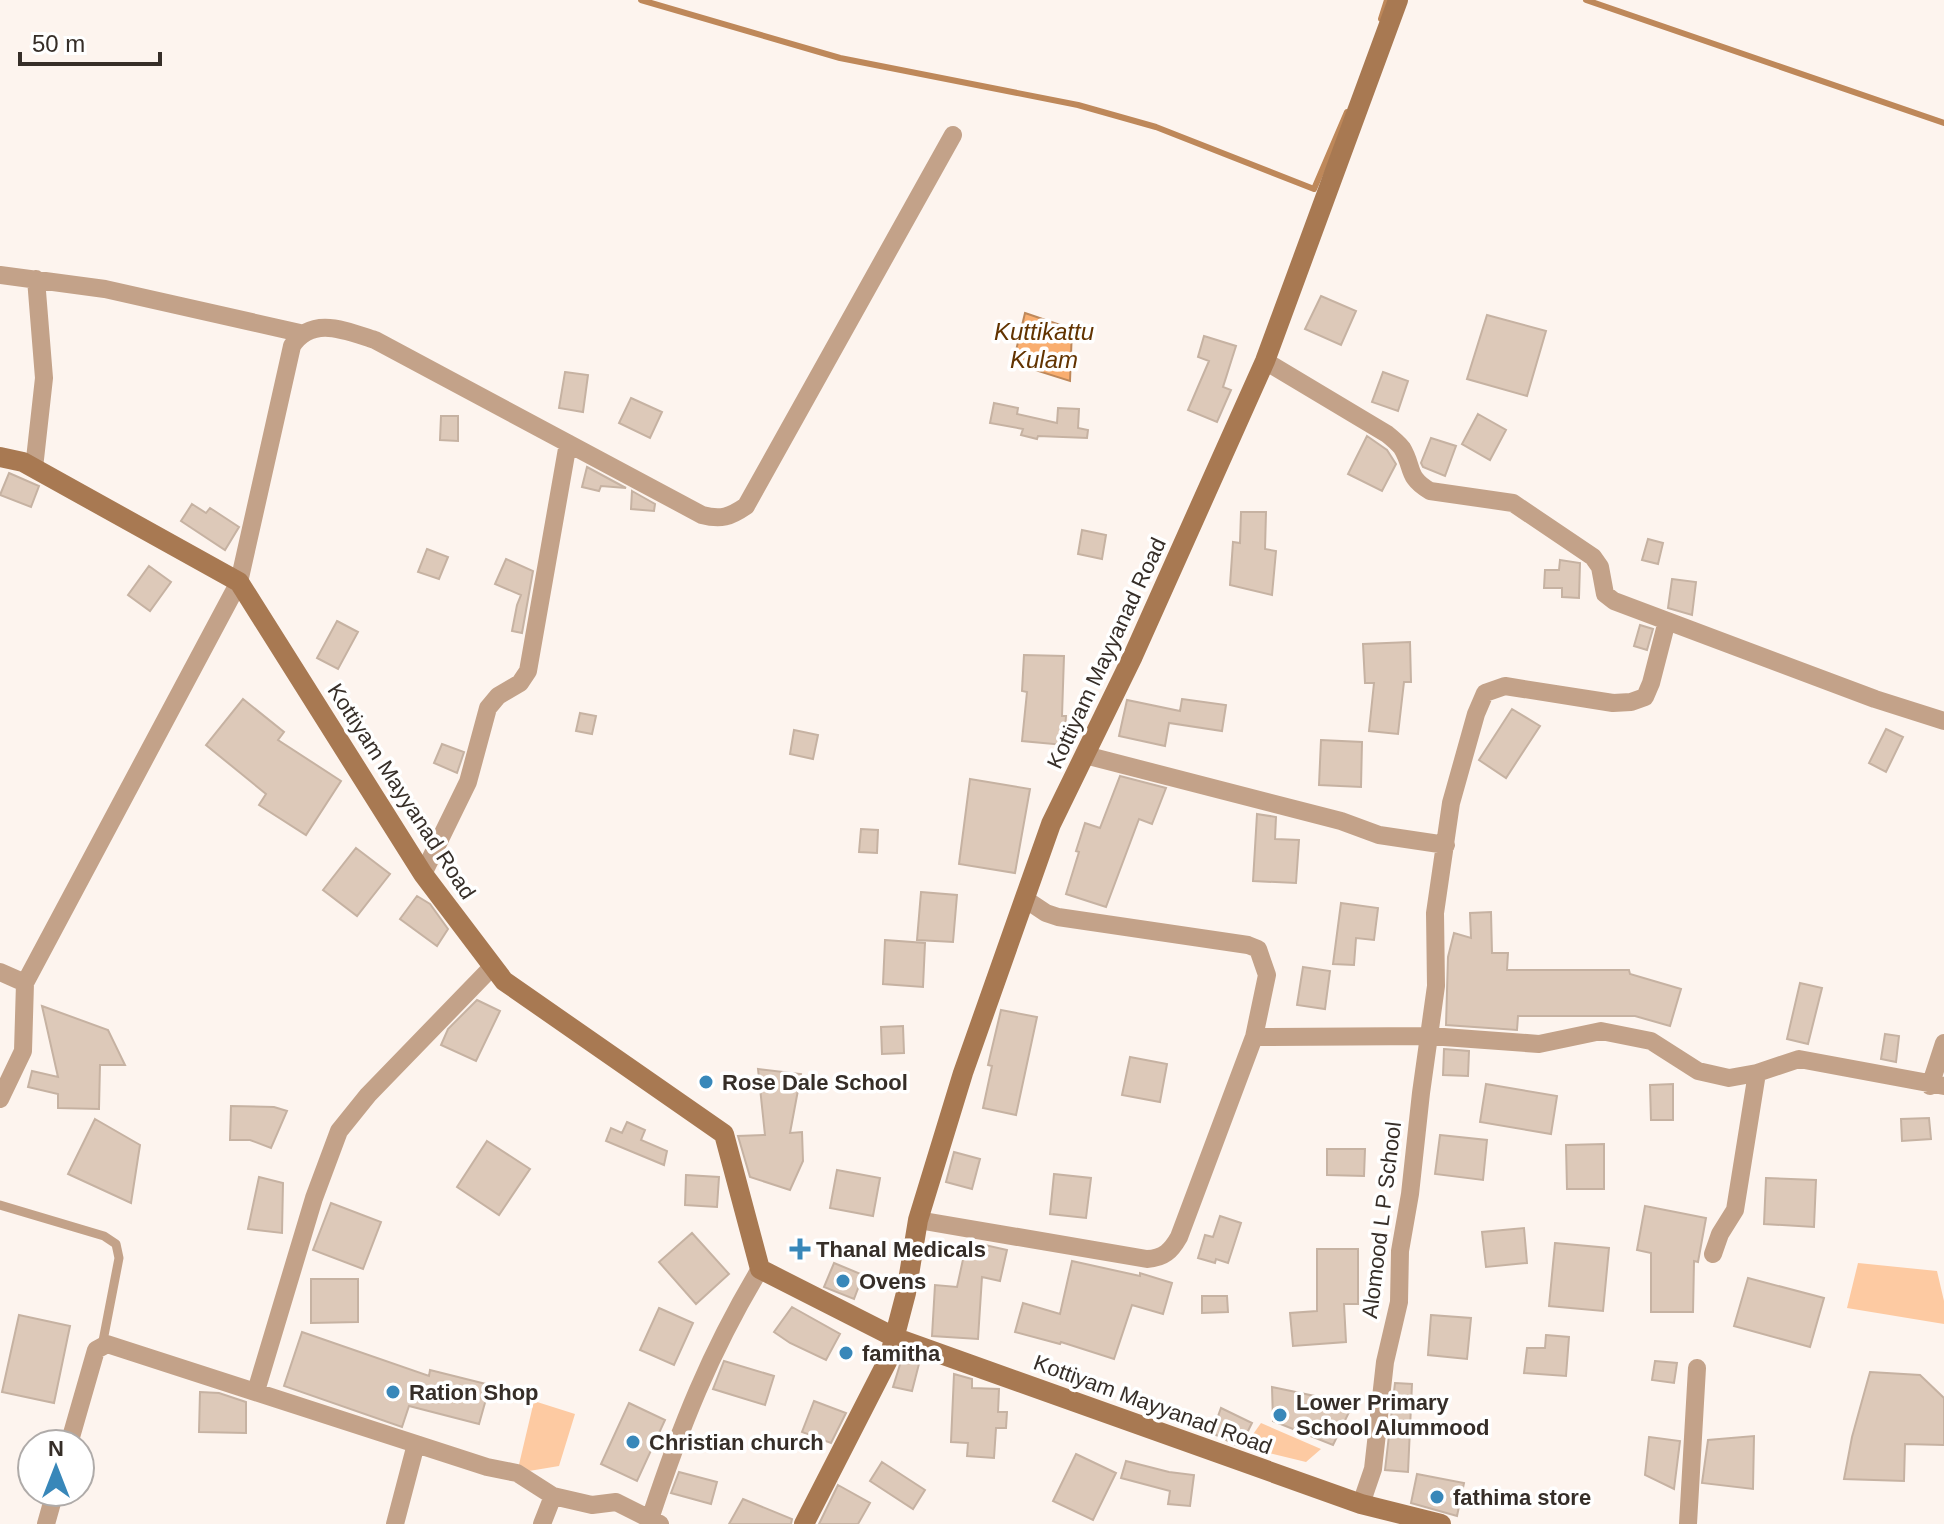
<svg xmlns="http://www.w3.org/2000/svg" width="1944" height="1524" viewBox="0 0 1944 1524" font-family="Helvetica,sans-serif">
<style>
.green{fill:#fdcaa2}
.water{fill:#f9ae70;stroke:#be885a;stroke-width:2}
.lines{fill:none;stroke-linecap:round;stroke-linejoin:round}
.stream{stroke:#be885a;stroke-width:6}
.building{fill:#ddc9b9;stroke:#c6b2a2;stroke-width:2}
.lane{stroke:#c3a289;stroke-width:9}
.street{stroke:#c3a289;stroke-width:18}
.secondary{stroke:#a87952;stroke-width:20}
.poi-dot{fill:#3887b9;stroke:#fff;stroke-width:3}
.labels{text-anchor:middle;stroke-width:7;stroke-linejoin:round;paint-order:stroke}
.street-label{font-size:22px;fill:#362e28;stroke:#fff}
.poi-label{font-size:22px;font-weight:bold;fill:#362e28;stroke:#fff;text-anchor:start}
.water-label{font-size:24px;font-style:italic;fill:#623300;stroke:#fff}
</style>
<rect width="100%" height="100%" fill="#fdf4ee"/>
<path class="green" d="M1858,1263L1937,1271L1944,1301V1324L1847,1308Z
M534,1401L575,1414L559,1466L517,1473Z
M1261,1423L1321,1449L1306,1462L1244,1447Z"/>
<path class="water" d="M1025,313L1072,329L1070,381L1013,363Z"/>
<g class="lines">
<path class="stream" d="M641,0L840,58L1078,105L1156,127L1314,189L1347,112
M1586,0L1944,123
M1381,19L1387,0"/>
</g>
<path class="building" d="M1321,296L1356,311L1341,345L1305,329Z
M1487,315L1546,331L1527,396L1467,379Z
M1204,336L1236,346L1223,387L1231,390L1217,422L1188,410L1209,361L1198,357Z
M565,372L588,375L583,412L559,408Z
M1383,372L1408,381L1398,411L1372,402Z
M631,398L662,412L650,438L619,423Z
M994,403L1018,408L1017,414L1057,423L1058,408L1079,409L1078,428L1088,430L1087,438L1038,436L1037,439L1021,435L1023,429L990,423Z
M1478,414L1506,430L1490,460L1462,444Z
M441,416H458V441L440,440Z
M1367,436L1387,450L1396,464L1382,491L1348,474Z
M1431,438L1456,446L1445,476L1423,467L1421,463Z
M587,467L626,488L601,486L599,491L582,487Z
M9,473L39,486L31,507L0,495Z
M632,491L655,504L654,511L631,509Z
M192,504L206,513L210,508L239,527L225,550L181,521Z
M1241,512H1266L1265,549L1276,551L1272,595L1230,585L1233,542L1240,543Z
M1082,530L1106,535L1102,559L1078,554Z
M1648,539L1663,543L1658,564L1642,560Z
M427,549L448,557L439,579L418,572Z
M506,559L533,571L522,633L512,631L517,605L521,595L495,584Z
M1560,560L1580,563L1579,598L1562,597V588H1544L1545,570H1559Z
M149,566L171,582L150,611L128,595Z
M1672,579L1696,582L1692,615L1668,608Z
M337,621L358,632L338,669L317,658Z
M1640,625L1653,629L1647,650L1634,646Z
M1410,642L1411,682H1404L1398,734L1369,731L1374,683H1365L1363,644Z
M1024,655L1064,656L1062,716H1066L1064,745L1022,741L1027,692L1022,691Z
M243,699L284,732L278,740L341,781L306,835L259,805L266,794L206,745Z
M1182,699L1226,705L1222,731L1169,723L1165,746L1119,736L1127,700L1180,711Z
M1512,709L1540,726L1506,778L1479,760Z
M580,713L596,716L592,734L576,731Z
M1886,729L1903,737L1886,772L1869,763Z
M794,730L818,735L813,759L790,754Z
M1321,740L1362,742L1361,787L1319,785Z
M442,744L464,752L457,773L434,763Z
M1120,776L1166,788L1152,824L1139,819L1106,907L1066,894L1079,852L1076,851L1085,823L1100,828Z
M970,779L1030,789L1015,873L959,864Z
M1257,814L1276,817L1275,839L1299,840L1296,883L1253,881Z
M861,829L878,830L877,853L859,852Z
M356,848L390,874L357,916L323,890Z
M921,892L957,895L953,942L917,940Z
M417,896L430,904L448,929L437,946L400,919Z
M1341,903L1378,908L1374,940L1356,938L1354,965L1333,964Z
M1491,912L1492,953H1508L1507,970H1629L1630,974L1681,989L1670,1026L1635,1016H1518L1517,1030L1446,1025L1448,957L1454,933L1471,938L1470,913Z
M885,940L925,943L923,987L883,984Z
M1303,967L1330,971L1325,1009L1297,1005Z
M1800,983L1822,988L1808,1044L1787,1039Z
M477,1000L500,1011L476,1061L441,1045L448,1029Z
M42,1006L108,1030L125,1065H100L99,1109L58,1108V1094L28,1087L32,1071L58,1077Z
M1001,1010L1037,1017L1016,1115L983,1108L992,1066L988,1065Z
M903,1026L904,1053L882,1054L881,1027Z
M1885,1034L1899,1036L1896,1062L1881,1059Z
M1444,1049L1469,1051L1468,1076L1443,1075Z
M1130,1057L1167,1064L1160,1102L1122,1095Z
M758,1069L801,1074L790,1133L802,1132L803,1161L790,1190L750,1177L738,1136L765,1135Z
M1486,1084L1557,1096L1551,1134L1480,1122Z
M1673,1084V1120H1651L1650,1085Z
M231,1106L274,1107L287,1111L271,1148L250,1140H230Z
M1929,1118L1931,1139L1902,1141L1901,1119Z
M95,1119L140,1145L131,1203L68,1174Z
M627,1122L645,1130L641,1140L667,1151L664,1165L606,1141L611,1128L622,1133Z
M1440,1135L1487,1140L1483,1180L1435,1174Z
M487,1141L530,1169L499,1215L457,1187Z
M1604,1144V1189H1567L1566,1145Z
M1327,1149H1365L1364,1176L1327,1175Z
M954,1152L980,1159L972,1189L946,1182Z
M837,1170L880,1178L873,1216L830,1208Z
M1054,1174L1091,1178L1086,1218L1050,1214Z
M686,1175L719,1177L717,1207L685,1205Z
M259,1177L283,1183L282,1233L248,1229Z
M1766,1178L1816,1180L1814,1227L1764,1224Z
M331,1203L381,1222L363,1269L313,1250Z
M1645,1206L1706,1218L1698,1262L1694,1261L1693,1312H1651V1253L1637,1250Z
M1220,1216L1241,1223L1228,1263L1216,1259L1215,1263L1198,1258L1205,1235L1213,1237Z
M1524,1228L1527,1263L1486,1267L1482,1232Z
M692,1233L729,1274L696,1304L659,1262Z
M967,1241L1007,1250L1000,1281L982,1277L978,1339L932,1336L935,1285L957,1287Z
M1555,1243L1609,1248L1603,1311L1549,1306Z
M1317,1249H1358V1304H1344L1346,1342L1293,1346L1290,1313L1317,1311Z
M1072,1261L1140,1276V1273L1172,1283L1163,1314L1132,1305L1114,1359L1061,1342L1060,1344L1015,1332L1023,1303L1060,1314Z
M834,1263L863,1275L854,1299L824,1287Z
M1748,1278L1824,1298L1810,1347L1734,1326Z
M311,1279H358V1322L311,1323Z
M1202,1296H1227L1228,1312L1202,1313Z
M792,1307L840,1334L826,1360L790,1343L774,1332Z
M659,1308L693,1323L674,1365L640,1350Z
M19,1315L70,1326L54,1403L2,1392Z
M1431,1315L1471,1318L1467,1359L1428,1355Z
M302,1332L429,1376L430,1370L490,1385L479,1424L409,1406L402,1427L284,1386Z
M1546,1335L1569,1337L1566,1376L1524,1373L1527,1348H1545Z
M903,1355L920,1360L912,1391L893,1387Z
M724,1361L774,1376L765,1405L713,1389Z
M1655,1361L1677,1363L1674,1383L1652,1380Z
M1870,1372L1920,1375L1944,1398V1445L1905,1444L1904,1481L1844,1479L1852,1437Z
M954,1374L972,1379V1388L999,1389L998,1412H1007L1006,1428H996L994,1458L967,1456L968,1443L951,1442Z
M1395,1383L1412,1384L1408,1472L1385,1470Z
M1272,1387L1353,1404L1333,1445L1273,1421Z
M200,1392L219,1393L246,1402V1433L199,1432Z
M814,1401L846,1413L831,1443L802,1432Z
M629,1403L665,1420L637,1481L601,1464Z
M1221,1408L1252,1423L1240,1447L1212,1433Z
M1754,1436L1753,1489L1702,1483L1708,1440Z
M1649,1437L1680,1441L1674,1489L1645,1475Z
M1076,1454L1116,1473L1093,1520L1053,1501Z
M1126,1461L1169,1472L1194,1475L1190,1506L1168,1504L1170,1491L1121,1478Z
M882,1462L925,1490L913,1509L870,1481Z
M679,1472L717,1482L711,1504L671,1493Z
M1417,1474L1464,1483L1457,1516L1411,1503Z
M838,1485L870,1503L858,1524H819Z
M743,1499L792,1519L791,1524H729Z"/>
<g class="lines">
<path class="lane" d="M0,1205L104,1236L116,1244L119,1258L102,1346"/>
<path class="street" d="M0,275L105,289L300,333
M1265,361L1387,434C1392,438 1398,443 1402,448C1414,468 1406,477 1430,491L1513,503L1593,557L1600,567L1605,594L1614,601L1875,699L1944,721
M34,468L44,378L36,279
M1085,755L1341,821L1379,835L1446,845
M423,874L468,782L488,708L498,696L520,683L528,671L568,443
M1025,899L1046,913L1058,917L1248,945L1258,949L1267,975L1254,1037L1430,1036L1539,1044L1601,1031L1651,1041L1698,1071L1729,1078L1757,1073L1799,1059L1944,1086
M0,972L25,983
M1930,1086L1944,1043
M0,1099L23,1051L25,983L239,582L292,346C312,315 346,331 375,340L702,515C721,520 730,517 746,506L953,135
M918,1220L1147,1259C1164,1258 1171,1251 1179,1237L1254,1037
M1713,1254L1720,1234L1735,1210L1757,1073
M256,1391L314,1198L339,1131L368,1095L493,966
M69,1444L96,1350L107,1344L487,1467L517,1473L553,1496L592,1505L616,1502L660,1524
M1361,1504L1373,1469L1385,1362L1399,1302L1400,1251L1410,1194L1421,1093L1436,986L1435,913L1451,803L1476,714L1485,693L1505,686L1613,703L1631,702L1645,697L1651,683L1667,621
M650,1519C680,1428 710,1352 760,1269
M46,1524L55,1492
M395,1524L416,1444
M542,1524L553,1496
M1688,1524L1697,1368"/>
<path class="secondary" d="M0,457L23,462L239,582L423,874L504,981L724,1134L760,1269L896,1338L1361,1504L1441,1524
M804,1524L889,1358L906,1293L918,1220L963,1073L1051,824L1133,656L1265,361L1398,0"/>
</g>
<g class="poi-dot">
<circle cx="706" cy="1082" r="8"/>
<path d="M796 1237h8v8h8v8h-8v8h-8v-8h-8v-8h8z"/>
<circle cx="843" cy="1281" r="8"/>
<circle cx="846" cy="1353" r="8"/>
<circle cx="393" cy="1392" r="8"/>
<circle cx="1280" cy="1415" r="8"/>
<circle cx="633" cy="1442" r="8"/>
<circle cx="1437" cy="1497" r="8"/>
</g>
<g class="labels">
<g class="street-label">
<text transform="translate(1106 653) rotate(-65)" y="8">Kottiyam Mayyanad Road</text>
<text transform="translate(402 791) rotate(57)" y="8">Kottiyam Mayyanad Road</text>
<text transform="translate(1381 1220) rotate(-83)" y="8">Alomood L P School</text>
<text transform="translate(1153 1404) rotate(20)" y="8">Kottiyam Mayyanad Road</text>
</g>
<g class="poi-label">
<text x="722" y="1090">Rose Dale School</text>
<text x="816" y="1257">Thanal Medicals</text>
<text x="859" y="1289">Ovens</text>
<text x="862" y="1361">famitha</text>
<text x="409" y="1400">Ration Shop</text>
<text x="1296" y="1410">Lower Primary<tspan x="1296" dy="25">School Alummood</tspan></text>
<text x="649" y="1450">Christian church</text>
<text x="1453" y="1505">fathima store</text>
</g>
<g class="water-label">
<text x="1044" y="340">Kuttikattu<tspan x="1044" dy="28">Kulam</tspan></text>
</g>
</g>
<g transform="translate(56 1468)"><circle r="38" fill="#ffffff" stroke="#afaba9" stroke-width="2"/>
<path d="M0-6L14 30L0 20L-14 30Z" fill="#3887b9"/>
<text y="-12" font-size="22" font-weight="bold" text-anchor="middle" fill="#362e28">N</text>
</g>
<path d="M20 52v12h140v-12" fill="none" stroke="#362e28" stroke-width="4"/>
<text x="32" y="52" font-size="24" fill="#362e28" stroke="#ffffff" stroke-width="6" paint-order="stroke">50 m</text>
</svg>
